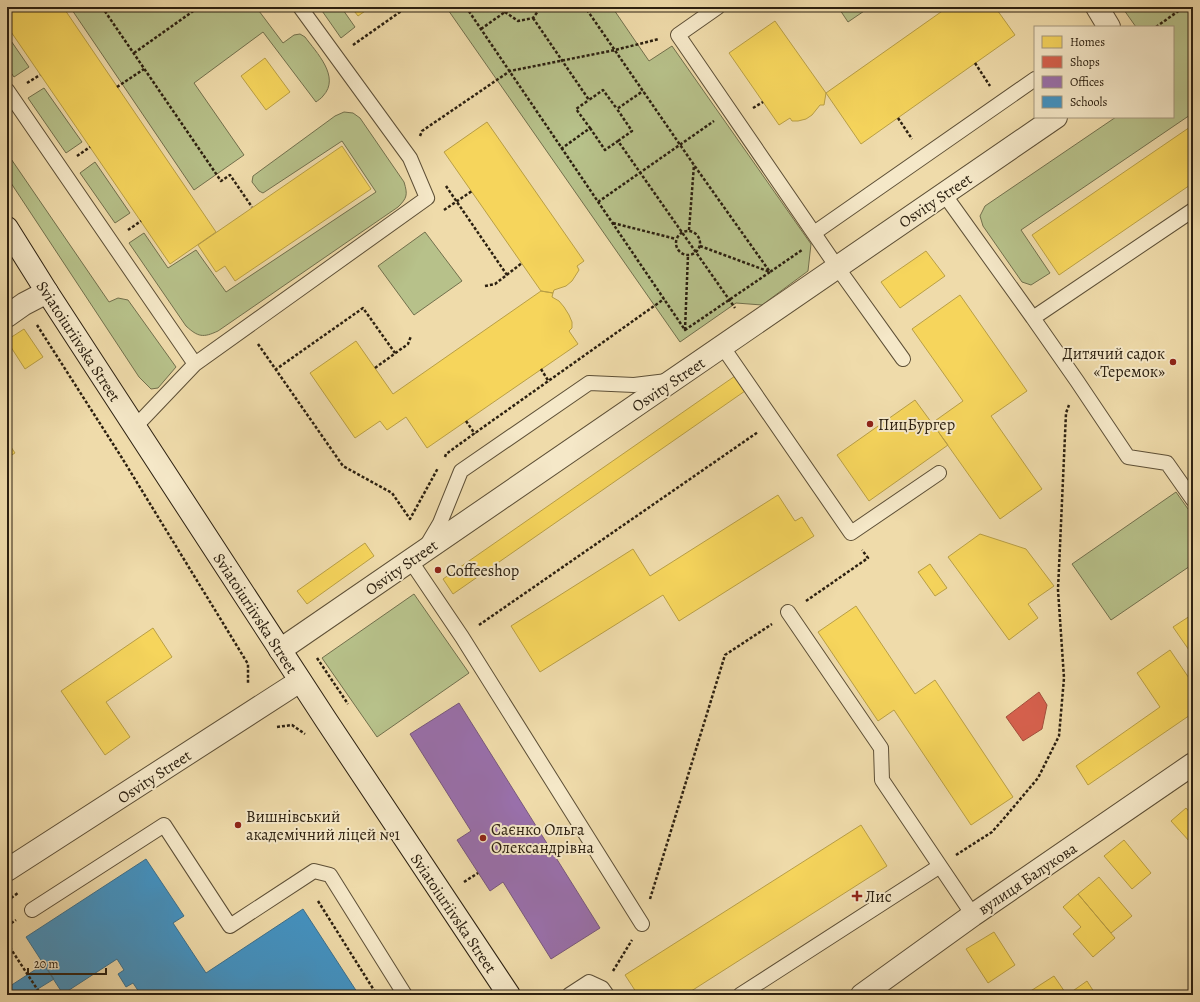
<svg xmlns="http://www.w3.org/2000/svg" width="1200" height="1002" viewBox="0 0 1200 1002" font-family="Alegreya,serif">
<style>
.green{fill:#b7c18a;stroke:#72704d}
.homes{fill:#f6d55c;stroke:#b99f45}
.shops{fill:#d6604d;stroke:#a34d3b}
.offices{fill:#9970ab;stroke:#78587c}
.schools{fill:#4393c3;stroke:#3c708d}
.lines{fill:none;stroke-linecap:round;stroke-linejoin:round}
.lane-casing{stroke:#5d4f36;stroke-width:16}
.street-casing{stroke:#5d4f36;stroke-width:24}
.secondary-casing{stroke:#2c2010;stroke-width:24}
.path{stroke:#2c2010;stroke-width:2.5;stroke-dasharray:3 2;stroke-linecap:butt}
.lane{stroke:#f5e8c8;stroke-width:14}
.street{stroke:#f5e8c8;stroke-width:22}
.secondary{stroke:#f5e8c8;stroke-width:22}
.poi-dot{fill:#8f2418;stroke:#f5e8c8;stroke-width:1.5}
.labels{text-anchor:middle;stroke-width:4;stroke-linejoin:round;paint-order:stroke}
.street-label{font-size:16px;fill:#2c2010;stroke:#f5e8c8}
.poi-label{font-size:16px;fill:#2c2010;stroke:#f5e8c8;text-anchor:start}
</style>
<rect width="100%" height="100%" fill="#efdbaa"/>
<filter id="stains"><feTurbulence type="fractalNoise" baseFrequency=".005" numOctaves="4"/><feColorMatrix values="0 0 0 0 .2 0 0 0 0 .09 0 0 0 0 .02 0 0 0 .5 -.17"/></filter>
<radialGradient id="worn" r=".72"><stop offset=".6" stop-color="#630" stop-opacity="0"/><stop offset="1" stop-color="#630" stop-opacity=".3"/></radialGradient>
<path class="green" d="M70,7H256L283,43L294,35L300,34L305,37C316,52 341,77 323,96C321,99 318,100 316,102L263,32L194,83L244,155L194,190Z
M321,7H341L355,27L341,38L320,8Z
M446,7H612L649,61L672,46L811,244L808,271L762,305L736,303L680,342Z
M838,7H870L848,22Z
M1123,7H1193V113L1021,230L1050,273L1031,285L1022,282L983,226L980,216L985,206L1116,117H1173V27H1136L1124,10Z
M7,35L29,67L14,77L7,67Z
M44,88L82,142L66,153L28,98Z
M344,112L353,113L360,118L404,182C408,195 407,198 398,207L218,331C203,338 198,337 186,326L129,243L144,233L168,268L196,250L226,292L376,192L342,141L263,193L259,191L252,182L253,176L335,116Z
M7,153L109,302L118,298L128,300L176,367L158,388L151,389L139,377L7,177Z
M95,162L130,213L115,223L80,173Z
M425,232L462,281L414,315L378,266Z
M1176,492L1193,516V564L1111,620L1072,564Z
M414,594L469,673L377,737L322,658Z"/>
<path class="homes" d="M7,7H63L216,232L170,264L7,26Z
M351,7H371L358,16Z
M948,7H995L1015,35L861,144L826,93Z
M775,21L826,93L824,105H820L812,115L806,119L798,121H792L790,118L779,125L729,53Z
M265,58L290,92L266,110L241,76Z
M487,122L584,261L577,266L579,270L572,281L566,286L554,290L553,293L541,291L444,152Z
M1193,125V183L1059,275L1032,235Z
M342,146L371,189L235,281L225,266L216,272L198,245Z
M926,251L945,276L900,308L881,282Z
M541,291L553,293L552,297L559,301L564,307L569,315L572,322V328L569,331L578,344L427,448L406,417L387,430L380,421L355,438L310,373L356,341L393,394Z
M960,295L1027,391L991,416L1042,489L1000,519L932,423L963,401L912,329Z
M24,329L43,357L25,369L7,341V340Z
M735,376L745,391L453,594L443,579Z
M915,400L948,445L869,501L837,455Z
M7,441L15,453L7,458Z
M778,495L795,521L802,517L814,536L679,621L663,595L540,672L511,626L633,549L650,576Z
M980,534L1026,549L1054,586L1028,604L1038,618L1009,640L948,557Z
M365,543L374,556L307,604L297,591Z
M930,564L947,588L935,596L918,572Z
M856,606L915,694L935,680L1013,797L971,825L894,710L878,721L818,632Z
M1193,614V647L1189,650L1173,627Z
M153,628L172,657L106,702L130,737L105,755L61,691Z
M1170,650L1193,684V713L1088,785L1076,766L1160,707L1137,673Z
M1186,808L1193,816V840L1190,842L1171,821Z
M861,825L887,866L685,995H638L625,975Z
M1124,840L1151,873L1132,889L1104,856Z
M1099,877L1132,916L1111,933L1078,894Z
M1078,894L1115,938L1093,957L1073,934L1081,927L1063,907Z
M994,932L1015,965L988,983L966,949Z
M1054,976L1067,995H1031L1029,992Z
M1087,981L1096,995H1067Z"/>
<path class="shops" d="M1039,692L1047,705L1042,729L1023,741L1006,717Z"/>
<path class="offices" d="M459,703L600,928L551,959L503,882L490,891L457,840L471,831L410,734Z"/>
<path class="schools" d="M146,859L184,916L173,923L206,973L303,909L359,995H141L133,983L126,987L118,974L124,970L117,959L63,994L26,937Z
M44,964L54,979L28,995H7V988Z"/>
<g class="lines">
<defs>
<path id="lane" d="M718,7L678,35L837,267L903,359
M7,90L195,364
M944,194L1033,318L1193,210
M814,233L1035,79
M1033,318L1077,381L1128,457L1167,463L1193,500
M722,346L851,533L939,473
M135,427L195,364L427,198L410,158L300,7
M427,545L440,523L461,471L589,383L634,385L667,381
M410,560L462,637L642,924
M788,612L881,748L882,780L973,915
M32,910L164,825L230,926L314,871L330,875L405,995
M569,995L589,982L602,988L607,995
M740,995L940,866"/>
<path id="street" d="M1097,7L1109,27
M7,316L24,304L47,292
M280,650L1056,117
M7,870L300,681
M862,995L973,915L1193,764"/>
<path id="secondary" d="M7,228L47,292L326,720L509,995"/>
</defs>
<use href="#lane" class="lane-casing"/>
<use href="#street" class="street-casing"/>
<use href="#secondary" class="secondary-casing"/>
<path class="path" d="M102,7L221,181L230,175L252,207
M466,7L685,330L770,272L694,165L585,7
M504,7L505,12L518,21L533,18L541,7
M533,18L589,100L603,90L617,109
M1156,27L1184,7
M481,29L505,12
M353,45L407,7
M134,53L199,7
M975,63L990,86
M27,83L40,75
M117,87L144,69
M753,108L763,102
M898,118L912,139
M590,128L605,150L618,141L735,308
M420,136L422,131L510,71L615,50L659,39
M618,141L632,131L617,109L643,91
M561,149L590,128L576,109L589,100
M77,156L90,147
M446,186L507,275
M598,202L714,121
M444,210L472,191
M613,223L676,239
M128,230L141,221
M689,230L694,165
M676 243a12 12 0 1 1 24 0a12 12 0 1 1-24 0Z
M700,246L770,272L802,250
M485,286L495,284L522,263
M37,325L122,458L248,664V683
M685,330L688,255
M258,344L343,466L392,493L410,519L438,468
M375,368L408,344L411,336
M541,369L549,382
M275,370L363,308L395,353
M466,421L475,434
M445,457L446,454L475,433L664,299
M806,601L868,558L862,550
M479,625L758,432
M317,658L348,704
M277,727L292,725L305,734
M956,855L992,832L1006,816L1038,778L1059,736L1064,678L1058,590L1066,413L1069,405
M464,882L478,873
M650,899L725,655L772,624
M7,901L18,893
M318,901L377,995
M7,926L16,920
M7,943L41,995
M613,971L632,940"/>
<use href="#lane" class="lane"/>
<use href="#street" class="street"/>
<use href="#secondary" class="secondary"/>
</g>
<g class="poi-dot">
<circle cx="1173" cy="362" r="4"/>
<circle cx="870" cy="424" r="4"/>
<circle cx="438" cy="570" r="4"/>
<circle cx="238" cy="825" r="4"/>
<circle cx="483" cy="838" r="4"/>
<path d="M855 890h4v4h4v4h-4v4h-4v-4h-4v-4h4z"/>
</g>
<g class="labels">
<g class="street-label">
<text transform="translate(935 200) rotate(-34)" y="6">Osvity Street</text>
<text transform="translate(79 341) rotate(57)" y="6">Sviatoiuriivska Street</text>
<text transform="translate(668 384) rotate(-34)" y="6">Osvity Street</text>
<text transform="translate(401 567) rotate(-35)" y="6">Osvity Street</text>
<text transform="translate(256 613) rotate(57)" y="6">Sviatoiuriivska Street</text>
<text transform="translate(154 776) rotate(-33)" y="6">Osvity Street</text>
<text transform="translate(1027 878) rotate(-34)" y="6">вулиця Балукова</text>
<text transform="translate(454 913) rotate(56)" y="6">Sviatoiuriivska Street</text>
</g>
<g class="poi-label">
<text x="1165" y="359" text-anchor="end">Дитячий садок<tspan x="1165" dy="18">«Теремок»</tspan></text>
<text x="878" y="430">ПицБургер</text>
<text x="446" y="576">Coffeeshop</text>
<text x="246" y="822">Вишнівський<tspan x="246" dy="18">академічний ліцей №1</tspan></text>
<text x="491" y="835">Саєнко Ольга<tspan x="491" dy="18">Олександрівна</tspan></text>
<text x="865" y="902">Лис</text>
</g>
</g>
<rect width="1200" height="1002" fill="none" stroke="#efdbaa" stroke-width="24"/>
<rect x="8" y="8" width="1184" height="986" fill="none" stroke="#2c2010" stroke-width="2"/>
<rect x="12" y="12" width="1176" height="978" fill="none" stroke="#2c2010"/>
<rect x="1034" y="26" width="140" height="92" fill="#f5e8c8" stroke="#a5987e"/>
<rect x="1042" y="36" width="20" height="12" fill="#f6d55c" stroke="#a5987e"/>
<text x="1070" y="46" font-size="12" fill="#2c2010">Homes</text>
<rect x="1042" y="56" width="20" height="12" fill="#d6604d" stroke="#a5987e"/>
<text x="1070" y="66" font-size="12" fill="#2c2010">Shops</text>
<rect x="1042" y="76" width="20" height="12" fill="#9970ab" stroke="#a5987e"/>
<text x="1070" y="86" font-size="12" fill="#2c2010">Offices</text>
<rect x="1042" y="96" width="20" height="12" fill="#4393c3" stroke="#a5987e"/>
<text x="1070" y="106" font-size="12" fill="#2c2010">Schools</text>
<path d="M28 968v6h78v-6" fill="none" stroke="#2c2010" stroke-width="2"/>
<text x="34" y="968" font-size="12" fill="#2c2010" stroke="#f5e8c8" stroke-width="3" paint-order="stroke">20 m</text>
<rect width="100%" height="100%" filter="url(#stains)"/>
<rect width="100%" height="100%" fill="url(#worn)"/>
</svg>
